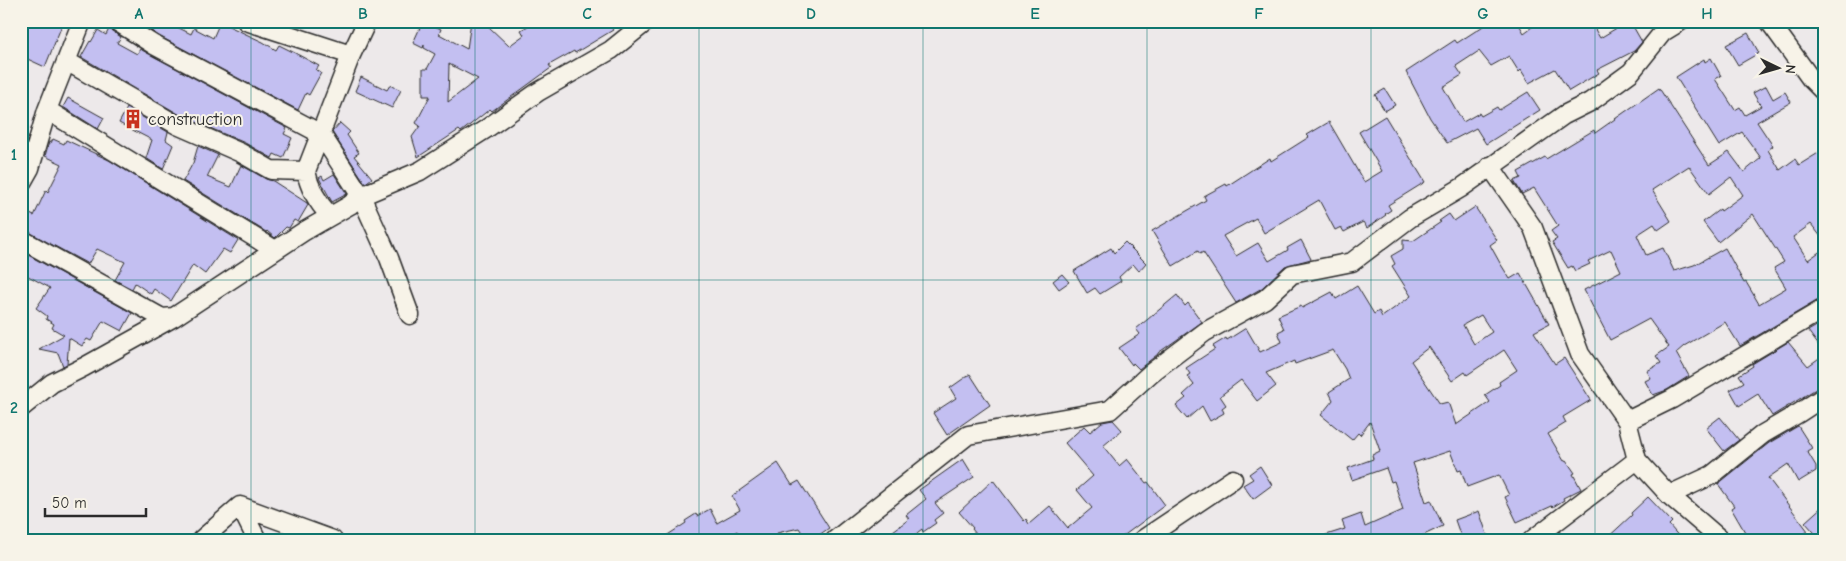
<svg xmlns="http://www.w3.org/2000/svg" width="1846" height="561" viewBox="0 0 1846 561" font-family="'Comic Neue',sans-serif">
<style>
.building{fill:#c3bff1;stroke:#2b2b2b;fill-rule:evenodd}
.lines{fill:none;stroke-linecap:round;stroke-linejoin:round}
.minor-casing{stroke:#2b2b2b;stroke-width:21}
.minor{stroke:#f7f3e8;stroke-width:18}
.grid{fill:none;stroke:#0f766e;stroke-width:1;stroke-opacity:0.55}
.labels{text-anchor:middle;stroke-width:4;stroke-linejoin:round;paint-order:stroke}
.poi-label{font-size:18px;fill:#2b2b2b;stroke:#f7f3e8;text-anchor:start}
.neatline{fill:none;stroke:#0f766e;stroke-width:2}
.grid-label{font-size:16px;text-anchor:middle;font-weight:bold;fill:#0f766e}
</style>
<rect width="100%" height="100%" fill="#ede9ea"/>
<filter id="ink" filterUnits="userSpaceOnUse"><feTurbulence type="fractalNoise" baseFrequency=".02" numOctaves="2"/><feDisplacementMap in="SourceGraphic" scale="10" xChannelSelector="R" yChannelSelector="G"/><feConvolveMatrix kernelMatrix="1 2 1 2 8 2 1 2 1" color-interpolation-filters="sRGB"/></filter>
<g filter="url(#ink)">
<path class="building" d="M21,21H52L62,25L45,67L21,56Z
M136,21H173L171,24L191,34L194,28L213,38L220,22L263,42L276,50L279,45L295,53L319,66L316,70L321,73L309,95L306,93L298,110L159,36Z
M423,21L441,29L439,34L467,49L471,21H490L488,26L509,46L524,35L521,30L528,26L525,21H607L613,30L575,53L574,51L549,65L551,68L492,111L490,109L461,132L459,130L418,157L412,137L420,126L416,123L430,96H423V69H427L435,54L424,48V45L423,48L413,43ZM449,64L478,79L448,102Z
M1491,21H1517L1524,33L1540,21H1590L1600,38L1620,26L1617,21H1630L1642,42L1634,51L1597,70L1599,73L1569,91L1555,69L1529,83L1521,70L1519,72L1509,56L1491,66L1479,51L1456,66L1462,75L1443,87L1463,122L1479,113L1481,116L1497,107L1499,110L1528,92L1540,110L1486,144L1476,128L1447,143L1430,118L1406,72L1455,40L1457,43Z
M109,29L121,37L117,43L137,54L140,49L287,128L284,134L292,138L283,158L274,154L272,158L245,143L182,116L81,57L90,41L91,42L98,30L106,35Z
M1748,33L1759,53L1738,65L1726,45Z
M1711,58L1721,76L1715,79L1735,110L1740,107L1745,115L1761,106L1753,93L1766,86L1773,99L1785,92L1791,102L1757,122L1773,146L1768,150L1780,170L1795,159L1799,165L1820,152L1825,160V242L1811,224L1793,237L1808,260L1825,248V297L1820,299L1740,346L1725,322L1684,346L1676,353L1689,376L1667,390L1653,395L1645,381L1651,378L1647,371L1661,363L1656,356L1669,347L1649,319L1610,340L1584,290L1621,271L1611,250L1588,261L1590,264L1575,271L1572,266L1568,268L1552,242L1557,239L1551,231L1558,226L1534,188L1522,194L1514,181L1521,178L1518,172L1545,157L1546,159L1594,130L1595,133L1659,88L1709,165L1729,152L1744,172L1761,158L1742,132L1719,146L1676,77L1704,59L1705,62ZM1689,166L1709,194L1731,177L1743,195L1721,211L1720,209L1703,222L1718,242L1753,214L1784,262L1774,268L1786,288L1759,304L1746,282L1744,283L1725,248L1694,265L1674,271L1663,248L1646,255L1637,235L1654,224L1658,230L1671,221L1652,190Z
M361,77L387,90L390,85L401,90L392,108L355,91Z
M1385,89L1395,105L1385,111L1375,95Z
M68,98L104,118L98,129L63,107Z
M127,108L168,132L166,140L173,145L163,169L146,158L152,140L119,123Z
M1385,116L1425,182L1388,205L1391,210L1385,214L1386,215L1367,228L1363,222L1344,232L1341,227L1335,230L1319,200L1264,233L1256,218L1223,236L1236,256L1258,243L1269,261L1288,250L1287,248L1301,240L1311,259L1285,266L1262,288L1236,303L1203,252L1200,254L1198,251L1173,266L1152,231L1206,200L1204,196L1226,184L1227,186L1270,158L1271,161L1309,137L1307,135L1329,122L1364,182L1382,171L1359,132Z
M340,123L350,132L347,135L359,153L354,156L372,178L367,182L365,183L332,132Z
M53,139L64,144L66,140L109,160L238,240L230,253L223,249L205,274L193,265L171,301L154,289L151,294L135,283L132,289L115,280L125,262L97,249L88,264L21,228V223L26,212L34,216L46,190L48,192L62,164L45,156L49,142L51,143Z
M198,146L218,155L207,177L231,187L241,165L266,179L273,181L307,203L308,205L298,222L294,220L289,228L286,227L275,238L267,231L266,232L183,181L193,163Z
M334,174L347,194L332,202L319,178L322,176L324,180Z
M1475,207L1497,240L1490,245L1500,263L1510,279L1520,273L1549,324L1534,332L1555,364L1564,358L1591,400L1563,417L1566,423L1548,434L1564,461L1566,460L1575,473L1573,474L1581,489L1563,498L1564,500L1553,507L1552,506L1517,522L1505,497L1509,495L1499,475L1467,487L1461,470L1458,471L1450,451L1413,463L1426,502L1431,500L1443,526L1413,540H1320V537L1345,529L1342,521L1361,514L1365,527L1403,510L1394,481L1391,482L1386,468L1352,480L1348,468L1373,459L1372,455L1380,451L1370,422L1360,435L1358,433L1352,440L1321,415L1333,400L1329,392L1349,379L1345,369L1333,350L1295,364L1294,361L1266,373L1276,386L1257,401L1241,380L1220,396L1226,405L1222,408L1224,413L1210,421L1202,406L1187,419L1176,406L1186,398L1183,395L1194,385L1187,376L1190,374L1186,368L1215,349L1213,346L1226,338L1227,340L1246,328L1260,352L1282,342L1278,332L1284,329L1278,316L1301,306L1302,308L1332,292L1336,299L1357,286L1374,314L1379,311L1382,317L1411,296L1392,266L1395,264L1391,256L1403,249V240L1413,241L1441,222L1439,221L1449,214L1454,221ZM1481,315L1492,332L1474,344L1463,325ZM1429,347L1452,381L1465,372L1467,375L1504,350L1517,370L1499,382L1500,385L1485,395L1490,402L1456,425L1448,402L1440,404L1411,361Z
M1125,242L1146,263L1139,271L1133,264L1119,277L1121,281L1100,294L1095,288L1087,293L1074,271L1111,248L1114,253Z
M21,251L132,313L122,331L103,321L91,341L87,339L82,346L69,338L67,364L63,366L58,353L39,349L64,335L52,328L54,324L46,319L47,316L36,308L50,288L21,272Z
M1062,274L1069,282L1059,289L1053,281Z
M1177,295L1185,306L1188,303L1202,322L1158,353V354L1139,369L1133,363L1132,365L1119,348L1140,334L1136,329Z
M1825,321V354L1808,331Z
M1788,342L1808,366L1825,354V385L1819,387L1772,416L1758,394L1739,406L1730,390L1744,382L1739,375L1753,366L1752,364Z
M970,374L990,405L947,435L933,413L956,398L950,388Z
M1720,417L1739,440L1724,451L1706,428Z
M1113,420L1122,430L1103,446L1119,466L1127,459L1146,483L1148,482L1165,505L1118,540H981L972,529L973,528L959,512L993,480L1024,521L1026,519L1029,524L1050,506L1068,528L1092,508L1077,490L1093,476L1065,443L1084,426L1090,432L1102,422Z
M1798,426L1812,448L1807,451L1816,466V471L1798,482L1788,464L1768,478L1808,531L1796,540H1760L1757,535L1749,539L1731,508L1734,506L1718,484L1769,443Z
M963,459L974,477L935,503L943,513L934,520L936,523L923,532L922,529L908,540H881L909,519L906,515L926,499L919,490Z
M778,463L792,485L799,481L829,528L812,540H807L799,528L777,533L780,540H743L737,531L721,540H660L686,523L685,521L696,514L697,516L710,509L717,523L740,510L732,496Z
M1260,466L1272,485L1253,499L1243,485L1253,479L1249,474Z
M1648,497L1672,522L1669,525L1682,540H1605L1632,515L1631,513Z
M1825,504V540H1821L1805,522Z
M1479,511L1489,540H1462L1455,520Z"/>
<g class="lines">
<defs>
<path id="minor" d="M116,21L154,45L321,134L361,196L389,258L410,315
M246,21L351,55
M1769,21L1811,79L1825,93
M68,62L177,125L241,153L271,170L306,171C309,188 318,203 330,216
M47,110L275,250
M1490,166L1533,228L1580,354L1627,421
M306,171L351,55L367,21
M21,184L30,168L47,110L82,21
M21,239L162,318L174,317
M21,408L52,383L84,367L174,317L303,232L350,205L361,196L420,171L486,129L538,92L611,50L647,21
M1669,495L1712,475L1763,434L1799,413L1825,396
M240,506L333,540
M201,540L240,506L257,540
M835,540L968,435L1110,410L1151,373L1205,332L1265,299L1292,274L1352,262L1410,218L1461,188L1564,115L1590,102L1631,72L1663,32L1681,21
M1142,540L1233,479
M1532,540L1637,460
M1721,540L1669,495L1637,460L1627,421L1672,399L1825,308"/>
</defs>
<use href="#minor" class="minor-casing"/>
<use href="#minor" class="minor"/>
</g>
</g>
<path class="grid" d="M251,21V540M475,21V540M699,21V540M923,21V540M1147,21V540M1371,21V540M1595,21V540M21,280H1825"/>
<defs>
<symbol id="building-bare" viewBox="-9 -9 18 18"><path d="M-4-6H4V6H1V3H-1V6H-4ZM-2.5-4.3h1.7v1.8h-1.7ZM.8-4.3h1.7v1.8H.8ZM-2.5-1h1.7V.8h-1.7ZM.8-1h1.7V.8H.8Z" fill="#c8321e" stroke="#f7f3e8" stroke-width="2.5" paint-order="stroke"/></symbol>
</defs>
<g fill-rule="evenodd">
<use href="#building-bare" x="119" y="105" width="28" height="28"/>
</g>
<g class="labels">
<g class="poi-label">
<text x="148" y="125">construction</text>
</g>
</g>
<rect width="1846" height="561" fill="none" stroke="#f7f3e8" stroke-width="55"/>
<g transform="translate(1778 68) rotate(95)" stroke="#f7f3e8" stroke-width="4" paint-order="stroke">
<path d="M0-4L9 19L0 12L-9 19Z" fill="#2b2b2b"/>
<text y="-8" font-size="14" font-weight="bold" text-anchor="middle" fill="#2b2b2b">N</text>
</g>
<path d="M45 508v8h101v-8" fill="none" stroke="#2b2b2b" stroke-width="2.5"/>
<text x="52" y="508" font-size="15" fill="#2b2b2b" stroke="#f7f3e8" stroke-width="4" paint-order="stroke">50 m</text>
<rect x="28" y="28" width="1790" height="506" class="neatline"/>
<g class="grid-label">
<text x="139" y="19">A</text>
<text x="363" y="19">B</text>
<text x="587" y="19">C</text>
<text x="811" y="19">D</text>
<text x="1035" y="19">E</text>
<text x="1259" y="19">F</text>
<text x="1483" y="19">G</text>
<text x="1707" y="19">H</text>
<text x="14" y="160">1</text>
<text x="14" y="413">2</text>
</g>
</svg>
